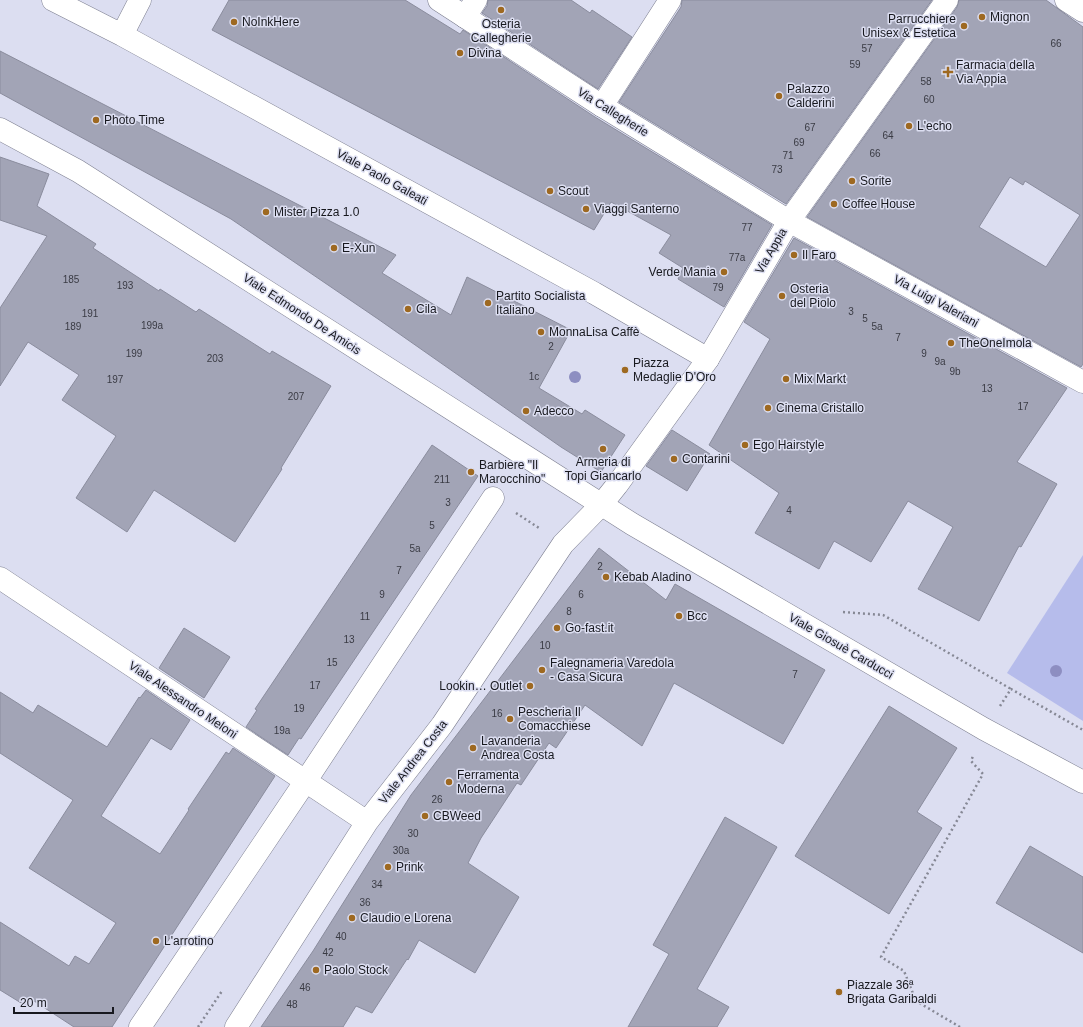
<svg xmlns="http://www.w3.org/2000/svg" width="1083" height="1027" viewBox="0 0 1083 1027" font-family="Helvetica,sans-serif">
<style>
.green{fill:#b6bceb}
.building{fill:#a2a4b6;stroke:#8a8c9d;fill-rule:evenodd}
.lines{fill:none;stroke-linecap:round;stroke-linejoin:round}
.pedestrian-casing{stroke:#7c7e8f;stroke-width:23}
.minor-casing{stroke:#7c7e8f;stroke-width:23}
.tertiary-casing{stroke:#7c7e8f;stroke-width:23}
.path{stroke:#868895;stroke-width:2.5;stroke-dasharray:2 3;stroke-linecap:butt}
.pedestrian{stroke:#fff;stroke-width:22}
.minor{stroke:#fff;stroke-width:22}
.tertiary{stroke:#fff;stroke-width:22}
.tree{fill:#8d8ec1}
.poi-dot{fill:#9e6921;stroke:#dcdef1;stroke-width:1.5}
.labels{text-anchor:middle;stroke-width:3;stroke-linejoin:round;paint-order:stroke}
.number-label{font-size:10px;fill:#3a3b44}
.poi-label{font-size:12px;fill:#17181e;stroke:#dcdef1;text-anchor:start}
.street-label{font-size:12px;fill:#17181e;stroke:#dcdef1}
</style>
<rect width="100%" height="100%" fill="#dcdef1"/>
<path class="green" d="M1083,555V721L1007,673Z"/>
<path class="building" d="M229,0H405L460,34L463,30L595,117L772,225L724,307L678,279L683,268L659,253L671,235L611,202L594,230L212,30Z
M488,0H571L590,13L592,10L632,37L598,89L482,13L487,6Z
M682,0H932L786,204L619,102L681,7Z
M959,0H1046L1083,27V364L1081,367L807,217L957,7ZM1010,177L1023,185L1025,181L1080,215L1046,267L979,227Z
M0,51L396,255L382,273L451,315L467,277L571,330L539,388L582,414L585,410L625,435L601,472L561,447L378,319L231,219L0,93Z
M0,157L49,174L37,206L96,244L93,248L159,291L160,289L196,312L199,309L270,354L272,351L331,386L281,468L282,469L235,542L154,490L127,532L76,498L116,436L62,400L79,375L28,342L0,386V308L47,236L0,220Z
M794,238L1067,388L1017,462L1057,484L1021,547L1019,546L979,621L918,589L953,527L908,501L871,562L834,541L819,569L755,533L779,493L709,445L770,339L744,322Z
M672,430L710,454L687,491L646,466Z
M432,445L478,476L301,739L299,738L288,755L246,727L257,710L255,709Z
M599,548L666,600L675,584L825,670L783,744L674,683L642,746L585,705L556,748L549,743L521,785L517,783L481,838L468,863L519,897L475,973L419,940L408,960L407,959L372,1013L356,1006L343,1027H261L313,951L411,795Z
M184,628L230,657L204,698L159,668Z
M146,690L190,720L171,750L151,738L101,816L160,854L189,810L188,809L226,752L229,754L233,748L275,776L112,1027H74L31,999L26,1006L0,990V922L69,966L75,956L89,964L116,923L29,868L73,800L0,753V692L33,713L38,705L107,747L139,697L140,698Z
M889,706L957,748L917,812L942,828L889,914L795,856Z
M725,817L777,847L697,989L729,1007L717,1027H628L669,954L653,945Z
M1030,846L1083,877V953L996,903Z"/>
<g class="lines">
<defs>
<path id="pedestrian" d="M465,17L476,0
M602,106L670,0
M708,359L789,221L947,0"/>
<path id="minor" d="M53,0L122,35L594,293L708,359L617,485L601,505L563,544L442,725L367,822L236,1027
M439,0L602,106L789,221L1083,382
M1066,0L1083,11
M122,35L140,0
M0,578L367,822
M140,1027L305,782L493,498"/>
<path id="tertiary" d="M0,129L78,171L632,524L984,729L1083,782"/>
</defs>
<use href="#pedestrian" class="pedestrian-casing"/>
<use href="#minor" class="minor-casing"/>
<use href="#tertiary" class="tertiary-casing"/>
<path class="path" d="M516,513L539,528
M843,612L883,615L1011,689
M1000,706L1011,689L1083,730
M198,1027L222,991
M960,1027L916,1001L904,971L881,957L983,774L971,761L973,756"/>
<use href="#pedestrian" class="pedestrian"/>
<use href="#minor" class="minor"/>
<use href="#tertiary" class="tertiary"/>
</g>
<g class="tree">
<circle cx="575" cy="377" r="6"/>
<circle cx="1056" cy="671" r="6"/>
</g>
<g class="poi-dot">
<circle cx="501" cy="10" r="4"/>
<circle cx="982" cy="17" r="4"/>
<circle cx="234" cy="22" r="4"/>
<circle cx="964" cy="26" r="4"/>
<circle cx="460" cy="53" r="4"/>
<path d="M946 66h4v4h4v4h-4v4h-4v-4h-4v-4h4z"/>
<circle cx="779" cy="96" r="4"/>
<circle cx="96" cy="120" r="4"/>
<circle cx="909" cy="126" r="4"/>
<circle cx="852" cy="181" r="4"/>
<circle cx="550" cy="191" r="4"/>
<circle cx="834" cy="204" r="4"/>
<circle cx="586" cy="209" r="4"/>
<circle cx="266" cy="212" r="4"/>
<circle cx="334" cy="248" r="4"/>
<circle cx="794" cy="255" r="4"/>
<circle cx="724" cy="272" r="4"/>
<circle cx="782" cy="296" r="4"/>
<circle cx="488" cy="303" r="4"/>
<circle cx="408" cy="309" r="4"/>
<circle cx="541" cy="332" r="4"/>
<circle cx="951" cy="343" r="4"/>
<circle cx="625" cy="370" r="4"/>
<circle cx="786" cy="379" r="4"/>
<circle cx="768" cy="408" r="4"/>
<circle cx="526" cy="411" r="4"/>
<circle cx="745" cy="445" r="4"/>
<circle cx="603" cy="449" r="4"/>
<circle cx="674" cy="459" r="4"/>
<circle cx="471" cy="472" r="4"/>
<circle cx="606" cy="577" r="4"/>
<circle cx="679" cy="616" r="4"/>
<circle cx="557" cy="628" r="4"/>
<circle cx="542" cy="670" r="4"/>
<circle cx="530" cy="686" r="4"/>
<circle cx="510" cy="719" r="4"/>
<circle cx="473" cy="748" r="4"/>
<circle cx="449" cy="782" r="4"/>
<circle cx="425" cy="816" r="4"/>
<circle cx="388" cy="867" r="4"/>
<circle cx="352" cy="918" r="4"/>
<circle cx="156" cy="941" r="4"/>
<circle cx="316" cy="970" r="4"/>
<circle cx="839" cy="992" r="4"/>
</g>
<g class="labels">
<g class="number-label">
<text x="1056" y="47">66</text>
<text x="867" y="52">57</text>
<text x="855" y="68">59</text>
<text x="926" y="85">58</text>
<text x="929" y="103">60</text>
<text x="810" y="131">67</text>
<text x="888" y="139">64</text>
<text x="799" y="146">69</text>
<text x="875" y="157">66</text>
<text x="788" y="159">71</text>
<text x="777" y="173">73</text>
<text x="747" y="231">77</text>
<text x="737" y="261">77a</text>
<text x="71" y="283">185</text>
<text x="125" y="289">193</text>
<text x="718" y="291">79</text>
<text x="851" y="315">3</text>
<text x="90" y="317">191</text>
<text x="865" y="322">5</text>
<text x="152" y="329">199a</text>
<text x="73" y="330">189</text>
<text x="877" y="330">5a</text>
<text x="898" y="341">7</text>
<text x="551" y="350">2</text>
<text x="134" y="357">199</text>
<text x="924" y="357">9</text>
<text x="215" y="362">203</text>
<text x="940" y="365">9a</text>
<text x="955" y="375">9b</text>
<text x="534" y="380">1c</text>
<text x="115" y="383">197</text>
<text x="987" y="392">13</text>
<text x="296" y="400">207</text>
<text x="1023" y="410">17</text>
<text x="442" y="483">211</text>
<text x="448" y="506">3</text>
<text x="789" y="514">4</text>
<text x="432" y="529">5</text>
<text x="415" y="552">5a</text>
<text x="600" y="570">2</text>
<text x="399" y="574">7</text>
<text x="382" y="598">9</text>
<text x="581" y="598">6</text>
<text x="569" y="615">8</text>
<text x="365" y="620">11</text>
<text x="349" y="643">13</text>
<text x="545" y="649">10</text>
<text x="332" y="666">15</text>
<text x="795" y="678">7</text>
<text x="315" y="689">17</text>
<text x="299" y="712">19</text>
<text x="497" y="717">16</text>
<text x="282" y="734">19a</text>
<text x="437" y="803">26</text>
<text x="413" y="837">30</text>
<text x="401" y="854">30a</text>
<text x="377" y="888">34</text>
<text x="365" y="906">36</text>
<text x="341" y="940">40</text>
<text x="328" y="956">42</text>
<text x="305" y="991">46</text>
<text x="292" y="1008">48</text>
</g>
<g class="poi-label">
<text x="990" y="21">Mignon</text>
<text x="956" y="23" text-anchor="end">Parrucchiere<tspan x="956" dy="14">Unisex &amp; Estetica</tspan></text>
<text x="242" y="26">NoInkHere</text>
<text x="501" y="28" text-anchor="middle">Osteria<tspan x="501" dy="14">Callegherie</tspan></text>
<text x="468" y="57">Divina</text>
<text x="956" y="69">Farmacia della<tspan x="956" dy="14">Via Appia</tspan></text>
<text x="787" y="93">Palazzo<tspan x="787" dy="14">Calderini</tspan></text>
<text x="104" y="124">Photo Time</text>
<text x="917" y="130">L'echo</text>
<text x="860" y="185">Sorite</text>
<text x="558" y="195">Scout</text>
<text x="842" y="208">Coffee House</text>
<text x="594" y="213">Viaggi Santerno</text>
<text x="274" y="216">Mister Pizza 1.0</text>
<text x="342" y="252">E-Xun</text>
<text x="802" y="259">Il Faro</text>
<text x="716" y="276" text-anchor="end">Verde Mania</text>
<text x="790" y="293">Osteria<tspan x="790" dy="14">del Piolo</tspan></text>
<text x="496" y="300">Partito Socialista<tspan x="496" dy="14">Italiano</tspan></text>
<text x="416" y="313">Cila</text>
<text x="549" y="336">MonnaLisa Caffè</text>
<text x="959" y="347">TheOneImola</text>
<text x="633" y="367">Piazza<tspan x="633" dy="14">Medaglie D'Oro</tspan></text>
<text x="794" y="383">Mix Markt</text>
<text x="776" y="412">Cinema Cristallo</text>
<text x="534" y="415">Adecco</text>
<text x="753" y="449">Ego Hairstyle</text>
<text x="682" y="463">Contarini</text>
<text x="603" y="466" text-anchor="middle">Armeria di<tspan x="603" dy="14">Topi Giancarlo</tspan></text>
<text x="479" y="469">Barbiere "Il<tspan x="479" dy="14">Marocchino"</tspan></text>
<text x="614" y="581">Kebab Aladino</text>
<text x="687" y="620">Bcc</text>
<text x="565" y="632">Go-fast.it</text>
<text x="550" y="667">Falegnameria Varedola<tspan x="550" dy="14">- Casa Sicura</tspan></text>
<text x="522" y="690" text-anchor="end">Lookin… Outlet</text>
<text x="518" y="716">Pescheria Il<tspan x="518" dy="14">Comacchiese</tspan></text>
<text x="481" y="745">Lavanderia<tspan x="481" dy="14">Andrea Costa</tspan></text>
<text x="457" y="779">Ferramenta<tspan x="457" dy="14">Moderna</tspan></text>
<text x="433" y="820">CBWeed</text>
<text x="396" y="871">Prink</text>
<text x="360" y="922">Claudio e Lorena</text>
<text x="164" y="945">L'arrotino</text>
<text x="324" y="974">Paolo Stock</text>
<text x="847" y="989">Piazzale 36ª<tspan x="847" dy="14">Brigata Garibaldi</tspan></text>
</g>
<g class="street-label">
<text transform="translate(613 112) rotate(32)" y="4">Via Callegherie</text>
<text transform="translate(382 177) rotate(29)" y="4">Viale Paolo Galeati</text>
<text transform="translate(771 251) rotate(-60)" y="4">Via Appia</text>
<text transform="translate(936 301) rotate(29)" y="4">Via Luigi Valeriani</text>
<text transform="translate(302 314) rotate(33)" y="4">Viale Edmondo De Amicis</text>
<text transform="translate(841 646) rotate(30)" y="4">Viale Giosuè Carducci</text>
<text transform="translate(183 700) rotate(34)" y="4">Viale Alessandro Meloni</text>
<text transform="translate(413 762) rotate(-52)" y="4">Viale Andrea Costa</text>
</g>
</g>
<path d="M14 1007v6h99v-6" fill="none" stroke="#17181e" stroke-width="2"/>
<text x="20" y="1007" font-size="12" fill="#17181e" stroke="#dcdef1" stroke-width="3" paint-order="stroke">20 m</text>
</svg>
